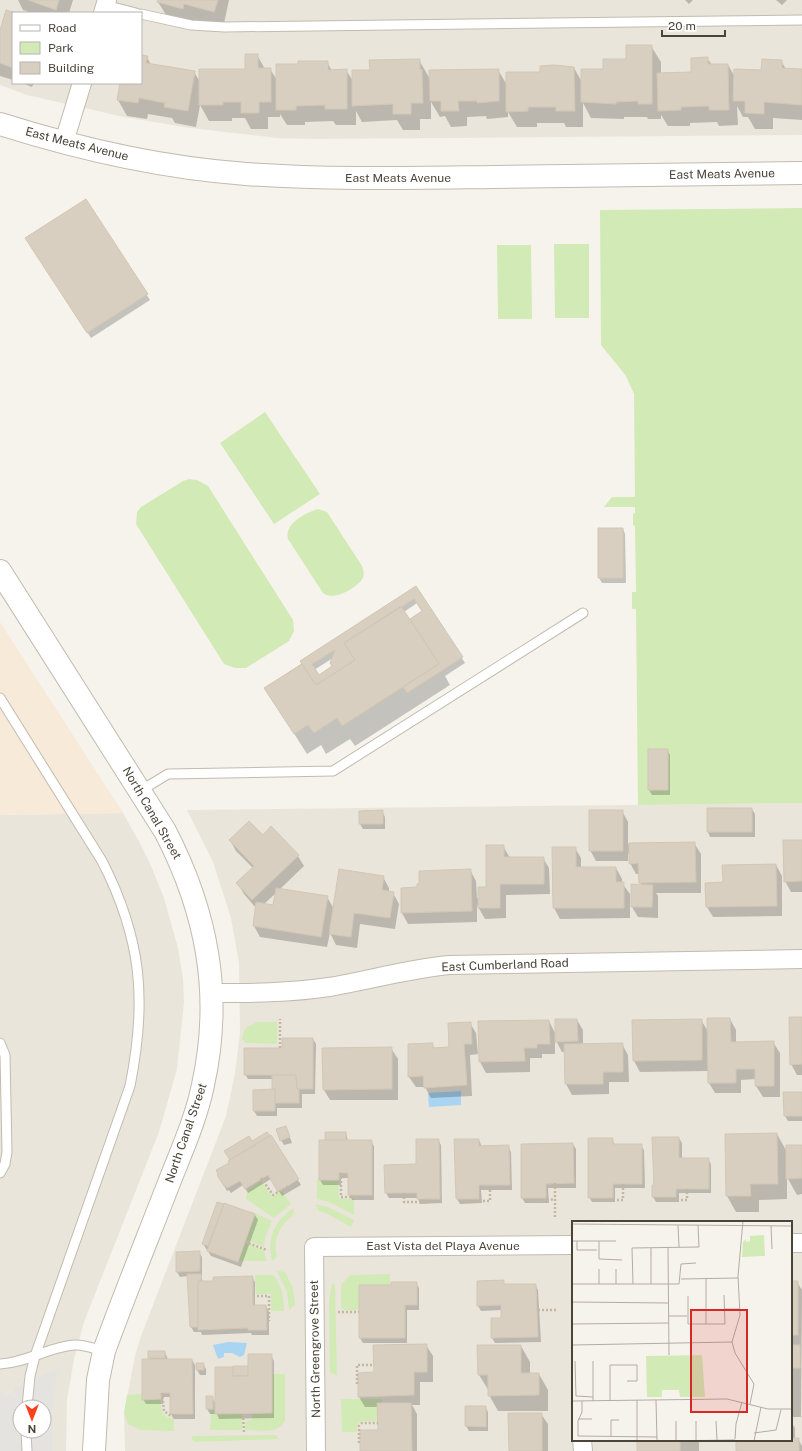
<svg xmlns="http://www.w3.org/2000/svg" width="802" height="1451" viewBox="0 0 802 1451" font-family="'Public Sans',sans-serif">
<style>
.residential{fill:#eae5da;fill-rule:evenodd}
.commercial{fill:#f7ead8}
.green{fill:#d2eab5}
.parking{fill:#e5e3e0;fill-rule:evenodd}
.water{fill:#a9d4f2}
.shadow{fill:#0003;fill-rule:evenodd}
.building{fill:#d8cfc1;stroke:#d3c7b4;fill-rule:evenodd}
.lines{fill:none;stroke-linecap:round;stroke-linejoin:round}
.service-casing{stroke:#c2bbae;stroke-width:11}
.minor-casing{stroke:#c2bbae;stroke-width:20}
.tertiary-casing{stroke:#c2bbae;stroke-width:24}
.path{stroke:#c4b79f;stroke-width:2.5;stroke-dasharray:2 2;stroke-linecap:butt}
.service{stroke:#fff;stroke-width:9}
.minor{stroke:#fff;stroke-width:18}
.tertiary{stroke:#fff;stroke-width:22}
.labels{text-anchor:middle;stroke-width:3;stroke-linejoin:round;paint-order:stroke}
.street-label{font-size:12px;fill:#4b4439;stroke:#fff}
.inset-road{fill:none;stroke:#b2ada4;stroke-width:1}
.view{fill:#d62828;fill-opacity:0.15;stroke:#d62828;stroke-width:2}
.inset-edge{fill:none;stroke:#4b4439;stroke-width:2}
</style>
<rect width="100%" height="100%" fill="#f6f3ec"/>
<path class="residential" d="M0,0H802V135L313,139L277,138L190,128L124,117L27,95L0,85ZM13,13H141V83H13Z
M802,803V1451H125L124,1413L135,1356L141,1336L226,1116L235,1073L240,1033L239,963L231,918L213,862L187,810ZM573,1222H791V1440H573Z
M123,813L142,847L152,868L164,898L178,948L183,979L184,1002L177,1069L159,1132L84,1322L74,1359L67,1400L66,1451H0V815ZM20,1407H44V1431H20Z"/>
<path class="commercial" d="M0,622L123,813L0,815Z"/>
<path class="green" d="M802,208V803L638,805L636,609H632V592H636L635,526L633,525V514L635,513V507H604L612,497H635L634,394L626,376L601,345L600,210Z
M554,244H589V318H555Z
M497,245H531L532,319H498Z
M265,412L320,494L274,524L220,443Z
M189,479L197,480L208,486L293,620L294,631L289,641L246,668H235L224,664L136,524L137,512L141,507L183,481Z
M318,509L327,512L362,566C364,572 365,577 360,582C352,590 333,601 323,593L288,539C284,524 305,513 318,509Z
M255,1022H277V1044L246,1043L242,1039C243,1030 246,1026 254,1024Z
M317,1180L338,1181L339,1198L354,1199V1215L329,1202L317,1199Z
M261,1181L272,1197L282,1191L291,1204L274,1218L246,1199L248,1190Z
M315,1204L328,1207L354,1220L351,1227L326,1213L319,1211Z
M294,1208L293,1215C280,1225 272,1240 277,1257L272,1261C266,1238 275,1220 294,1208Z
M251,1211L272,1221L265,1238L264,1247L246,1240L255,1214L250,1212Z
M245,1243L264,1250L267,1261H238Z
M277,1271L285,1272L293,1288L295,1305L289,1310L287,1292Z
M390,1274V1285C378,1295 359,1318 341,1308V1285L350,1275Z
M255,1275H273C282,1285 284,1297 284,1311H271V1294H256Z
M332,1283L335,1285L337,1376L330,1372L329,1301Z
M272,1374H285V1420C279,1435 258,1430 245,1430L246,1421L252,1420V1413H272Z
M142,1394V1400L160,1399L162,1412L167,1417L174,1418V1431L140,1430L128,1424L124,1413L127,1395Z
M341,1399H382L378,1421H361L357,1425V1432H342Z
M211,1410H215L216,1414H242V1430H210Z
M276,1435L279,1439L194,1442L191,1436Z"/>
<path class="parking" d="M58,1368L52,1409V1451H0V1391L16,1398L14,1389ZM20,1407H44V1431H20Z"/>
<path class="water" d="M461,1091V1105L429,1107L428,1093Z
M228,1342L247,1343L244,1355L240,1357L232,1353H224V1357L218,1359L213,1345Z"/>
<path class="shadow" d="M18,0H73L69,13H32L23,10Z
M159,0H229L223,28L193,20L192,25L168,18L158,2Z
M685,0H693L689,4Z
M776,0H787L782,5Z
M7,11L14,13L13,80L0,76V34Z
M651,46L661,62V74L692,73L707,58L712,65H728L735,77L762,71L781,61L786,69L802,70V120L773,118V129H755L748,117H743L737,106L738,125L719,126L717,122L690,123V126H668L661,115V119H648L647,117H624V119L591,118L583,103V127H566L564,123H537V127H517L508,112V117L487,119L486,116L467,117V126L451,127L445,116L440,117L431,102V119H420V130H403L397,120L362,122L356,111V125H336L333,121L305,122V125H287L280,114V117H268V129H251L245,118H232V121H209L200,105L196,127L175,123L172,118L148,114L147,119L127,116L118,100L121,83H141V56L147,57L151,65L194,72L200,82L246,70L257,55L265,69H270L277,80L299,65L327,62L332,71L346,70L353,81L371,71L419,60L430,79L498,70L507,85L541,73L574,68L582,82Z
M22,83H34L32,87Z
M86,200L150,300L91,338L30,243Z
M623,529L625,534L626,583H602L599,578Z
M416,587L465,663L445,676L450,685L355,746L350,739L326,754L321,745L307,754L265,688ZM417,603L423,611L409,620L404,612ZM333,658V667L318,676L314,670Z
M667,750L670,755V795H652L649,790Z
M708,809H752L755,814V837H710L708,832Z
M382,811L385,817V829H363L360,824V812Z
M622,811L628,822V844L694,843L701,854V893H656L658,896V918L638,917L632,907L641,886L640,874H636L630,863V854H628V861H596L590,850Z
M263,836L298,856L304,866L279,890L327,897L334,909L383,877L389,888V892L393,893L399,904L395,929L360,924L357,948L336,945L330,933L327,947L260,937L254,926L256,908L244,894L238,884L253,868L236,851L230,840ZM276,893L274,906L264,904Z
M802,841V892H791L785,881Z
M503,846L510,858H543L549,868L550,894L506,895V918L485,919L477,905V922L408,924L402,913L418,888L470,870L476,881L477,898H479L487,888Z
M553,848H575L581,858V868H616L622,879V883L630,894V918L560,919L554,908Z
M776,865L782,876V916L713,917L707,907L724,883Z
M802,1018V1075H797L791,1064Z
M730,1019L736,1030V1043L773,1042L780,1053V1097H763L756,1086V1079L741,1080V1093H715L709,1083V1071L640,1072L634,1061L701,1020L709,1033Z
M577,1020L583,1030V1045L622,1044L628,1055L629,1082H609V1094L572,1095L566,1084L565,1052H562L555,1039V1054H542V1058H530V1072L486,1073L480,1062L479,1054L470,1055L472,1096L431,1098L425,1087H416L409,1077L432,1044L435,1049L450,1048L470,1023L476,1033L478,1054L549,1021L556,1035Z
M313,1039L316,1044L315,1094H302V1108H277V1116H257L254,1111L273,1090V1079H248L245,1074Z
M391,1048L398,1059V1100H330L324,1090Z
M784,1093H802V1121H788L785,1116Z
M286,1127L292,1143L284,1145L281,1140Z
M346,1133L348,1141H371L374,1146V1200H352L349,1194V1178H341V1185H323L320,1180L326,1141Z
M777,1134L787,1152L802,1146V1194L797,1195L787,1177V1199L759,1200V1212H736L727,1196Z
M271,1136L301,1185L282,1196L271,1179L248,1193L243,1185L231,1193L229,1190L227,1191L221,1180L230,1163L252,1142Z
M679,1138L682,1143V1159H708L711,1164V1193H679V1202H656L653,1197L655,1164Z
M612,1139L615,1145H641L644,1150L645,1188H615V1202H592L589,1197Z
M438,1140L441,1145L442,1203L420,1204L418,1198H389L386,1193L385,1166L417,1165Z
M479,1140L482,1147L508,1146L511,1152L512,1190H481L482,1203L460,1204L457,1199Z
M573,1144L576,1149V1188H548L549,1203H525L522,1198Z
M218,1203L255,1215L258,1220L241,1267L211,1256L203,1244Z
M199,1252L202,1257V1276H201L203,1282L252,1277L255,1282V1306H266L269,1312V1335H252L251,1333L202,1335L201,1332H194L191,1327L188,1276L180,1277L177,1272Z
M503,1282L505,1285H535L538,1290L541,1342L495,1343L492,1338L502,1319V1310L481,1311L478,1306Z
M791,1282H797L802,1290L801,1417H791Z
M416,1283L419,1288V1310H407V1343H363L360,1338V1286H392Z
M426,1345L433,1356V1382H420V1405H412L417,1414V1451H361L379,1431L378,1407H365L359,1397L375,1373Z
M521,1346L530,1362V1374H539L548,1390V1411H498L489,1395V1391L479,1375Z
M165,1352L168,1360H192L195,1365V1419H174L171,1414V1397H163V1404H146L143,1399L150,1360L149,1357Z
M271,1355L274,1361V1418L219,1419L217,1414H210L207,1409V1397H212L216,1404L250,1367Z
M203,1364L206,1369V1375H200L197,1370Z
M485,1407L488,1412V1431H469L466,1426Z
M541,1414L548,1424V1451H510Z
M791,1422L795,1428V1440L798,1439L802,1446V1451H737L791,1440Z
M636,1440H699V1451H638V1445Z"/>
<path class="building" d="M28,0H59L56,10Z
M158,0H218L214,12L184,4L183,9L157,2Z
M6,10L16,13H13V68L0,63V30Z
M626,45H652V104H638V101L616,102V104L581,102V69H603V59H626Z
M245,54H258V68H271V102H259V113H241V102H223V105H199V69H245Z
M141,55L148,56L146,63L195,71L188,111L164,107L165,103L139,98L138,103L117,100L120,83H141Z
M708,57V64H728L729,110H709V106L681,107V110L658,111L657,73L691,72V58Z
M420,59V70L422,69L423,103H411V114H393V104L352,106V70H370L369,60Z
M762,59L782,60V68L802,69V105L764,102V114L745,113V101H733L734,69L761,70Z
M298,61H328V70L347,69V109H325V105L296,106V110H276V64H298Z
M554,65L574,67L575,111H556V107H528V111L506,112V72H540V66Z
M499,69V101L477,103V101H458L459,111H441V101H430L429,70Z
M86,199L148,294L87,333L25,238Z
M598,528H623V578H598Z
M416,586L463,657L407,693L403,687L439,664L410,619L422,611L414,599L344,643L355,660L316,685L300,661ZM335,650L330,663L332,666L319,675L312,664Z
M401,606L439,664L342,726L337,718L314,733L308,725L294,734L264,688L302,664L316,685L355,660L344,643Z
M648,749H668V790H648Z
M707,808H752V832H707Z
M383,810V824H359V811Z
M589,810H623V851H589Z
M249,821L263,835L271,826L299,855L252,900L236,883L254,866L229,840Z
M783,840H802V881L784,882Z
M695,842L696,882L639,883L638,863L629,864V843Z
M486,845H504V857H544V884H500V908H478V887H486Z
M552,847H576V867H616V882H624V908H553Z
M776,864L777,906L706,907L705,883L723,882L722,865Z
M339,869L384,876L382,890L394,892L390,918L354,913L351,937L329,934Z
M471,869L472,911L401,913V888L417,887V884H419V871Z
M631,884L653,885L652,907H631Z
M276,888L328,896L321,937L253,926L256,902L273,905Z
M789,1017H802V1064L790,1065Z
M707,1018H730L731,1042L774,1041V1086H755V1069H736V1083H708Z
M555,1019H577L578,1041L555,1042Z
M702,1019V1060L633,1061L632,1020Z
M549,1020L550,1044H537V1048H524L525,1061L479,1062L478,1021Z
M471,1022L472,1044H464L467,1085L424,1088L423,1076L408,1077V1044L433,1043V1048L449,1047L448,1023Z
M282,1038H313V1089H297L296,1075H244V1048H282Z
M623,1043V1072H603V1084H565L564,1044Z
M392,1047V1089L323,1090L322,1048Z
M272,1075H296L297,1089H299V1103H275V1089H272Z
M275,1089V1111H253V1090Z
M783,1092H802V1116H784Z
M286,1126L290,1137L280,1141L276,1129Z
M267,1132L270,1136L230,1160L224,1151L249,1136L252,1141Z
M325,1132H346V1140H325Z
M777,1133L778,1184H750L751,1196H726L725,1134Z
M271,1135L299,1179L278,1192L268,1175L245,1189L240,1181L227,1188L225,1185L224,1186L217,1175L218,1174L216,1170L229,1163L228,1161Z
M652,1137H679V1158H709V1189H676V1197H652V1185H654Z
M588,1138H613V1144H642V1184H613V1198H588Z
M416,1139H439L440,1199H417V1193H385L384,1165L416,1164Z
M454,1139H479V1146L509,1145L510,1185H479V1199H456Z
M319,1140H372V1195H348V1173H339V1180H319Z
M573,1143L574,1183L546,1184V1198H521V1144Z
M786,1145H802V1178L786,1179Z
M217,1202L224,1204L208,1246L202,1244Z
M224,1203L255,1214L238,1262L207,1251Z
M200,1251V1271L176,1272V1252Z
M187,1274H201V1281H198V1327H190Z
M253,1276V1305H266L267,1330H248V1328L198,1330V1281H213V1277Z
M504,1280V1284H536L538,1337L491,1338V1318H501V1305L477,1306V1281Z
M791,1281H798V1335H791Z
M391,1282H417V1305H405V1338H359V1285H391Z
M427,1344V1372H414V1395L358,1397V1373L374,1372L373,1345Z
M477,1345H521V1373H539V1395L488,1396V1375H478Z
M791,1345H800V1368H791V1401Z
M148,1351H165V1358H148Z
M248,1354H272V1413L215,1414V1367H233V1376H248Z
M142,1359H192L193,1414H170V1393H161V1399L142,1400Z
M196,1363H204V1370H196Z
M233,1366H248V1376H233Z
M206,1396H213V1409H206Z
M377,1403H411L412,1451H360V1430H378Z
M465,1406H486V1427L465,1426Z
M508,1413H542V1451H509Z
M799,1438V1451H736V1440Z
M637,1440H680V1451H637Z"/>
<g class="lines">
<defs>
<path id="service" d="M105,5L136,13
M141,14L191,25L224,27L802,20
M0,698L102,861C142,939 147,1001 130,1086L35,1356L30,1376L27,1407
M140,791L168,774L333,771L583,613
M0,1043L5,1055L7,1152L5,1164L0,1173
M0,1364C26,1363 48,1347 74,1345C84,1344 95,1349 104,1351
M26,1431L27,1451"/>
<path id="minor" d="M103,13L107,0
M64,142L82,83
M211,993C250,993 290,993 329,987C370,980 408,969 449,965L802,959
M791,1243H802
M582,1440L583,1451
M316,1451L314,1247L573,1245"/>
<path id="tertiary" d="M0,124C79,149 163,168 246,174C328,180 411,178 494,177C596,176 699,174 802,173
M0,571L165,831C207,912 223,994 203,1085C196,1120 180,1154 167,1188C146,1242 124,1296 104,1351L98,1380L94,1451"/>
</defs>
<use href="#service" class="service-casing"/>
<use href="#minor" class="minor-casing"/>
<use href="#tertiary" class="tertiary-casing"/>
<path class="path" d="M280,1048V1019
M341,1173V1197H361
M261,1178L273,1195L289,1186
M555,1183V1218
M404,1193V1202H429
M735,1198H757V1184
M601,1200H623V1184
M665,1200H687V1189
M467,1201H490V1185
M535,1202L555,1199
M245,1242L267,1250
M253,1296H269V1321
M538,1310H557
M338,1312H359
M357,1384V1365H374
M162,1393L164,1411L171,1416H182
M243,1414L244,1433
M359,1443V1426L362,1423H378"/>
<use href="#service" class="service"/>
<use href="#minor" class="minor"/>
<use href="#tertiary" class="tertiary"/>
</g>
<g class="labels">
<g class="street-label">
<text transform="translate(77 144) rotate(14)" y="4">East Meats Avenue</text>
<text transform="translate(722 174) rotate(-1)" y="4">East Meats Avenue</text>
<text x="398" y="182">East Meats Avenue</text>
<text transform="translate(152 813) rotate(60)" y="4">North Canal Street</text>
<text transform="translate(505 965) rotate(-2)" y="4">East Cumberland Road</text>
<text transform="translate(186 1133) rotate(-71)" y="4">North Canal Street</text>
<text x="443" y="1250">East Vista del Playa Avenue</text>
<text transform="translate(315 1349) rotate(-91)" y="4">North Greengrove Street</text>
</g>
</g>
<g transform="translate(572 1221)">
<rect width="220" height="220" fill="#f6f3ec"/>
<path d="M192,14L193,35L170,36L171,21L174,18V21L178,20V15H176ZM130,134L133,176H108L107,169H90V176H75L74,135Z" fill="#d2eab5"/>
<path class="inset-road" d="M171,0L166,55L168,94L160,121L163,132L182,163L178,183M0,3L220,5M106,4L107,26M199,5L200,28M0,20H44M5,20V29H25M27,20V38L50,39M96,26L97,134M79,27V63M44,48V63M134,57V103M109,58L166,57M0,63H107L109,43L124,42M27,63V48M61,63L60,27L127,26L126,4M116,75V103H153L152,74M0,81L96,82M153,88H168M97,95H115M0,103L97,102M0,124L160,121M3,140L4,175L21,176M21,140V180M65,179V220M84,179L85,220L163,219M0,180L155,178L196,188H220M10,180V191L6,200V215L85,216M38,180V144H65V160H55M6,198H20M104,200V219M124,200V219M144,200L145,219M182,212L204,209L209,189M39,215V199H47M163,218L164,203L170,181M182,220L189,186"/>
<path class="view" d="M119,89H175V191H119Z"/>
<rect width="220" height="220" class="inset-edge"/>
</g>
<rect x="12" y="12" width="130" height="72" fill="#ffffff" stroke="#b7b4b0"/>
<rect x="20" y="25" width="20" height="6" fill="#ffffff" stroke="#b7b4b0"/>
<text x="48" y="32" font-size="12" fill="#4b4439">Road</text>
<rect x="20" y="42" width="20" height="12" fill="#d2eab5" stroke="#b7b4b0"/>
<text x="48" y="52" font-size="12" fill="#4b4439">Park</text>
<rect x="20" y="62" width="20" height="12" fill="#d8cfc1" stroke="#b7b4b0"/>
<text x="48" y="72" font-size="12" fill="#4b4439">Building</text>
<g transform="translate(32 1419) rotate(180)"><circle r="19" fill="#ffffff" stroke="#b7b4b0"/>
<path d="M0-3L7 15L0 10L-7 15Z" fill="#fc3f1d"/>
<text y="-6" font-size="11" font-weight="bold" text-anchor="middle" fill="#4b4439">N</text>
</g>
<path d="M662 30v6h63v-6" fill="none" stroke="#4b4439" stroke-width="2"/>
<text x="668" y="30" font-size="12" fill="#4b4439" stroke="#ffffff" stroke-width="3" paint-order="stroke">20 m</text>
</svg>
